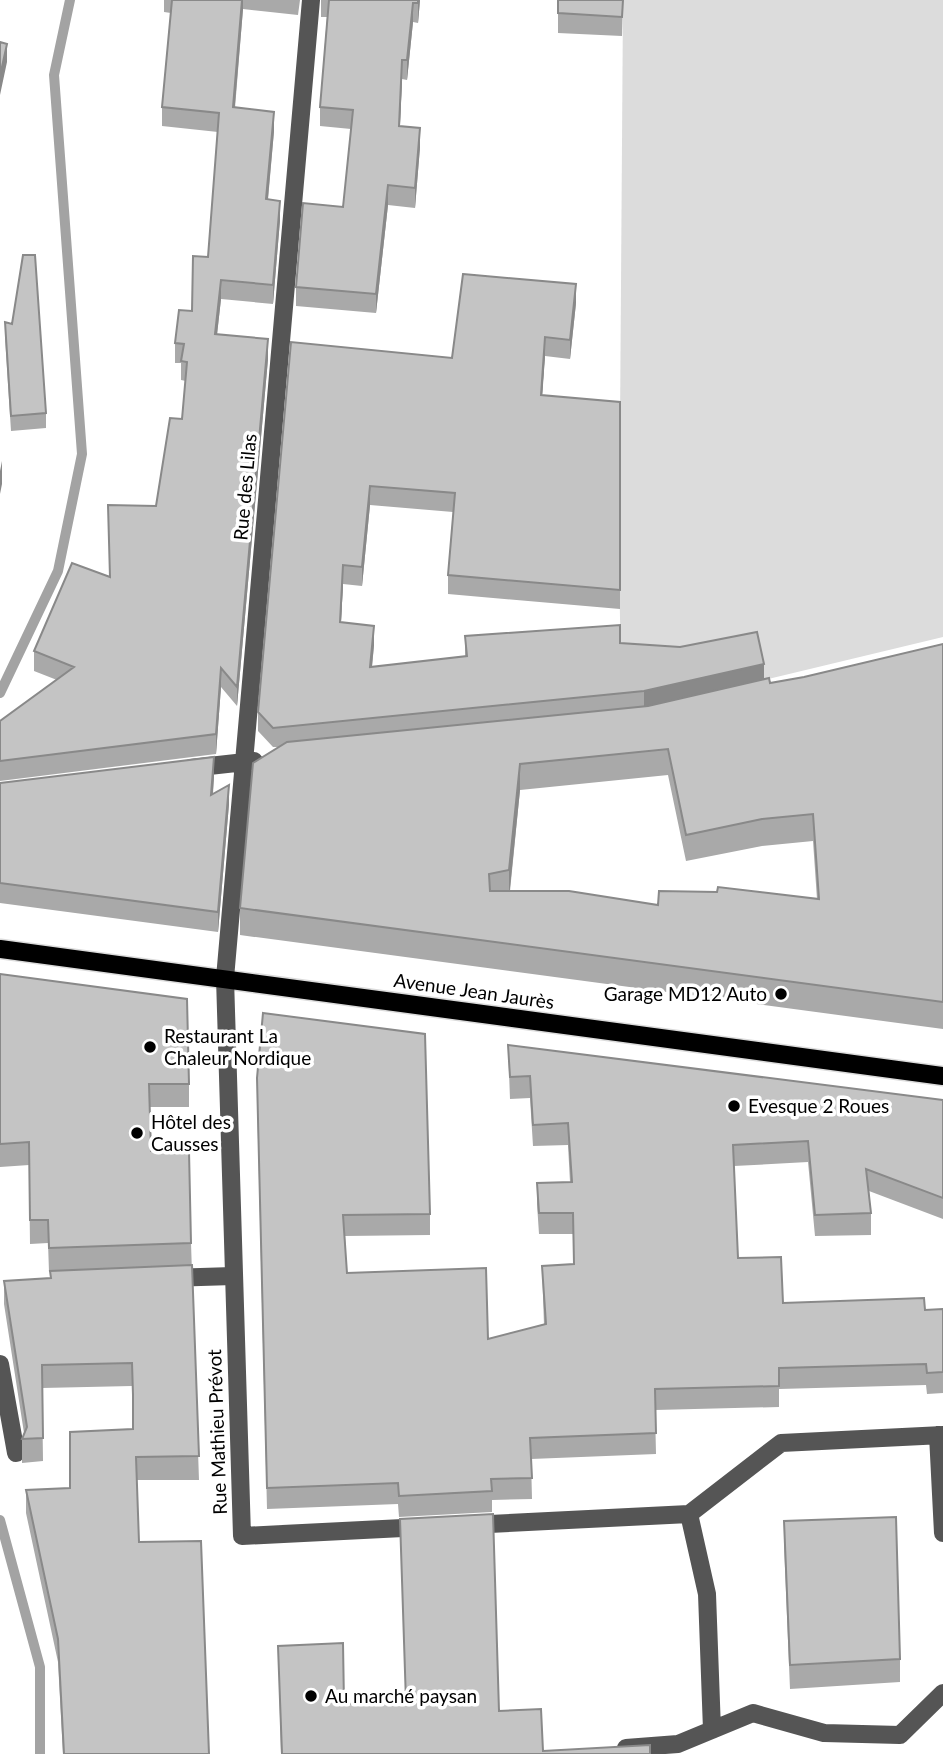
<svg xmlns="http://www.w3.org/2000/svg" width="943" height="1754" viewBox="0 0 943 1754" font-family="Lato,sans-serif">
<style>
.green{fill:#dcdcdc}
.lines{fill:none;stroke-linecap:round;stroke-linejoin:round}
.stream{stroke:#a3a3a3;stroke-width:10}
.major-casing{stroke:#dbdbdb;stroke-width:21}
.minor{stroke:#555;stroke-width:18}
.major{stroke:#000;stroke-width:18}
.wall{fill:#a9a9a9;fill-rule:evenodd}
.shaded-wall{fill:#898989}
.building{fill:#c4c4c4;stroke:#898989;stroke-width:2;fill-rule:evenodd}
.poi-dot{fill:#000;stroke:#fff;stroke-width:2.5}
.labels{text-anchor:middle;stroke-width:7;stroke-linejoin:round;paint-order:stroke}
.street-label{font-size:19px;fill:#000;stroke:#fff}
.poi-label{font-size:19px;fill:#000;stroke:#fff;text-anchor:start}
</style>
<rect width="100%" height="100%" fill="#fff"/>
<path class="green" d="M623,0H943V637L622,714L619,570Z"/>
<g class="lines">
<path class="stream" d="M0,693L58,571L82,454L54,75L70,0
M0,1520L40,1667V1754"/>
<defs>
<path id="major" d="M0,949L943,1076"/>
</defs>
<use href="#major" class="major-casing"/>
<path class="minor" d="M311,0L225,978L242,1536L423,1527
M191,768L254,761
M168,1278L233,1276
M0,1364L16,1453
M938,1435L943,1533
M689,1514L707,1594L712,1730
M469,1525L689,1514L781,1443L943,1435
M626,1748L678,1744L753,1713L824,1733L900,1735L943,1693"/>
<use href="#major" class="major"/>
</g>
<path class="wall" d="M164,0H300L298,15L243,9L235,108L274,131L268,200L280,220L273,304L221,299L217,334L268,359L237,706L221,687L216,754L0,781V721L57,680L34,671V651L109,577L156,506L182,419L186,381L181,380V363H175V343L192,311L208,257L218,132L162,126V107L171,13L164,12Z
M321,0H420L418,23L413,22L407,80L402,79L400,126L420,147L415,208L388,205L376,313L296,306V287L343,207L351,129L320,126V107L327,17H321Z
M558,0H623L622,36L558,33Z
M576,303L570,359L545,356L542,395L620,402V609L448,594V575L453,512L370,505L362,586L343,584L341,622L374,645L372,667L465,657V636L620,643L764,680L770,683L804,677L943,644V1029L240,935V908L279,747H273L258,731V712L291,342L452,358ZM668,775L686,861L762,846L813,841L817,899L658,905L510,891L520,790Z
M5,322L46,413V428L11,431L5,337Z
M214,777L213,794L229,804L218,932L0,903V783Z
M0,974L189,1084V1107H149L151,1151L191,1243L199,1480H137L139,1542L209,1754H63L58,1662L26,1513V1490L70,1488L133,1429L132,1386L42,1388L43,1461L22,1463V1439L24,1433L4,1304V1281L50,1278V1272H49L48,1243L30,1244L29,1165L0,1167Z
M508,1045L943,1100V1219L869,1191L871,1213V1235L815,1236L808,1162L734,1166L738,1258L783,1303L925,1310L943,1309V1393L927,1394L926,1385L779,1389V1407L655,1410L656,1454L531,1459L532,1499L492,1500V1512L399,1517L398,1504L267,1509L257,1099L430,1214V1235L345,1236L347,1273L488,1339L544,1325L542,1266L573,1264V1234H539L537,1204V1183L570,1182L568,1145L533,1146L530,1098L510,1099Z
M400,1519L499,1711L543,1751L650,1754H281L278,1646L344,1704L406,1702Z
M784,1521L900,1659V1682L790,1689L784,1544Z"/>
<path class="shaded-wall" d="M242,0H243V9L233,127V107Z
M418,0H420L418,23Z
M413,3V22L407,80V60Z
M7,44V62L0,95V76Z
M402,60V79L399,145V126Z
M274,112V131L266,219V199Z
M420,128V147L415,208V188Z
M388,185V205L376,313V294Z
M280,201V220L273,304V285Z
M221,280V299L215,353V334Z
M576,284V303L570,359V340Z
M545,337V356L541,414V395Z
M268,339V359L237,706V687Z
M2,461V484L0,494V471Z
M370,486V505L362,586V567Z
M343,565V584L340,641V622Z
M374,626V645L370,686V667Z
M764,664V683L644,710V691Z
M221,668V687L216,754V734Z
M214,757V777L211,815V795Z
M520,764V790L509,897V870Z
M229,785V804L218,932V912Z"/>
<path class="building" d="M172,0H242L233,107L274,112L266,199L280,201L273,285L221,280L215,334L268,339L237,687L221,668L216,734L0,761V721L74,667L34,651L72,563L110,577L108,505L156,506L170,418L182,419L187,362L181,361L184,344L175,343L179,310L192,311L193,256L208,257L219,113L162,107Z
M329,0H418V3H413L407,60H402L399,126L420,128L415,188L388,185L376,294L296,287L303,203L343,207L353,110L320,107Z
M558,0H623L622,17L558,13Z
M0,42L7,44L0,76Z
M23,255H35L46,413L11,416L5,322L12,324Z
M463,274L576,284L570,340L545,337L541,395L620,402V590L448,575L455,493L370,486L362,567L343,565L340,622L374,626L370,667L467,656L465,636L620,625V643L680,647L757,632L764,664L644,691L273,728L258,712L291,342L452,358Z
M943,644V1002L240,908L253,763L287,742L648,706L769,678L770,683L804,677ZM668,749L686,835L762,819L813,814L819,899L718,887L717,892L659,891L658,905L569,891H490L489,874L509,870L520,764Z
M214,757L211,795L229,785L218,912L0,883V783Z
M0,974L187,999L189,1084H149L151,1151H189L191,1243L49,1248L48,1220H30L29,1142L0,1144Z
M263,1013L425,1034L430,1214L343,1215L347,1273L486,1268L488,1339L546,1324L542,1266L574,1264L573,1213H539L537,1183L572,1182L568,1123L533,1125L530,1076L510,1077L508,1045L943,1100V1198L866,1169L871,1213L815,1215L808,1141L733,1145L738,1258L781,1257L783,1303L924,1298L925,1310L943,1309V1372L927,1373L926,1364L779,1368V1386L655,1389L656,1433L530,1438L532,1478L491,1479L492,1491L399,1496L398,1483L267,1488L257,1078Z
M192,1265L199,1456L136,1457L139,1542L201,1541L209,1754H64L58,1639L26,1490L70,1488V1432L133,1429V1395L132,1363L42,1365L43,1438L22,1439L27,1427L4,1281L51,1278L50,1271Z
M493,1514L499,1711L541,1709L543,1751L650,1745V1754H282L278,1646L343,1643L344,1704L406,1702L400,1519Z
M896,1517L900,1659L790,1665L784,1521Z"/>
<g class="poi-dot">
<circle cx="781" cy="994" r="7"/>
<circle cx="150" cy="1047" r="7"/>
<circle cx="734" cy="1106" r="7"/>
<circle cx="137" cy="1133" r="7"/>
<circle cx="311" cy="1696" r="7"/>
</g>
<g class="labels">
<g class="street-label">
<text transform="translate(245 487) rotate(-85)" y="7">Rue des Lilas</text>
<text transform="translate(474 991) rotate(8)" y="7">Avenue Jean Jaurès</text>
<text transform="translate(217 1432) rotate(-92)" y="7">Rue Mathieu Prévot</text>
</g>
<g class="poi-label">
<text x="767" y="1001" text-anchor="end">Garage MD12 Auto</text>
<text x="164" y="1043">Restaurant La<tspan x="164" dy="22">Chaleur Nordique</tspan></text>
<text x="748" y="1113">Evesque 2 Roues</text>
<text x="151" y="1129">Hôtel des<tspan x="151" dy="22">Causses</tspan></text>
<text x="325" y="1703">Au marché paysan</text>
</g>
</g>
</svg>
